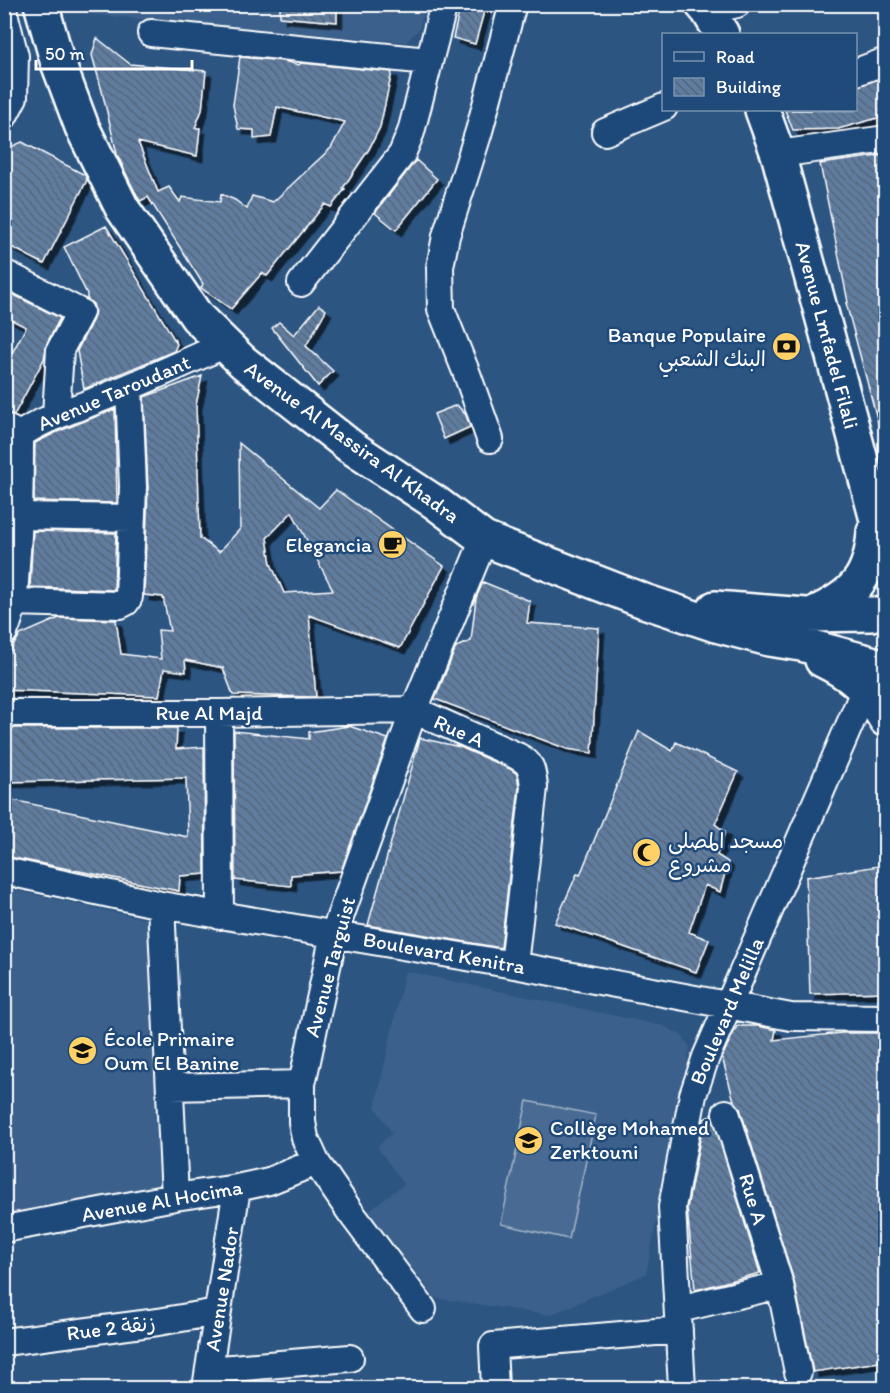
<svg xmlns="http://www.w3.org/2000/svg" width="890" height="1393" viewBox="0 0 890 1393" font-family="Itim,'Playpen Sans Arabic',sans-serif">
<style>
.built{fill:#3b618b}
.grass{fill:#486b92;stroke:#a4b5c8;stroke-width:1.5}
.park{fill:url(#park-crowns);stroke:#a4b5c8;stroke-width:1.5}
.building{fill:url(#building-back-hatch);stroke:#fff;stroke-width:1.5;fill-rule:evenodd;filter:url(#shadow)}
.lines{fill:none;stroke-linecap:round;stroke-linejoin:round}
.minor-casing{stroke:#fff;stroke-width:30}
.major-casing{stroke:#fff;stroke-width:38}
.minor{stroke:#1f4a7a;stroke-width:26}
.major{stroke:#1f4a7a;stroke-width:33}
.labels{text-anchor:middle;stroke-width:5;stroke-linejoin:round;paint-order:stroke}
.poi-label{font-size:21px;fill:#fff;stroke:#1f4a7a;text-anchor:start}
.street-label{font-size:21px;fill:#fff;stroke:#1f4a7a}
</style>
<defs>
<pattern id="park-crowns" width="20" height="18" patternUnits="userSpaceOnUse" patternTransform="scale(1.5)"><rect width="20" height="18" fill="#486b92"/><path d="M2 6a3 3 0 1 1 6 0M12 15a3 3 0 1 1 6 0" fill="none" stroke="#6381a2"/></pattern>
<pattern id="building-back-hatch" width="6" height="6" patternUnits="userSpaceOnUse" patternTransform="scale(1.5)"><rect width="6" height="6" fill="#5e7c9f"/><path d="M-1 5l2 2M0 0l6 6M5-1l2 2" fill="none" stroke="#56667a"/></pattern>
<filter id="shadow"><feDropShadow dx="5.5" dy="5.5" stdDeviation="0" flood-color="#0009"/></filter>
</defs>
<rect width="100%" height="100%" fill="#2c5582"/>
<filter id="ink" filterUnits="userSpaceOnUse"><feTurbulence type="fractalNoise" baseFrequency=".0167" numOctaves="2"/><feDisplacementMap in="SourceGraphic" scale="12" xChannelSelector="R" yChannelSelector="G"/><feConvolveMatrix kernelMatrix="1 2 1 2 8 2 1 2 1" color-interpolation-filters="sRGB"/></filter>
<g filter="url(#ink)">
<path class="built" d="M83,5H426L419,29L406,42L85,14Z
M4,888L154,921L169,1184L13,1215L4,1182Z
M405,971L663,1026L681,1035L690,1047L646,1274L550,1315L435,1298L368,1211L404,1184L377,1147L392,1133L375,1107Z"/>
<path class="grass" d="M527,1101L596,1115L569,1239L501,1224Z"/>
<path class="park" d="M4,438L13,442L12,496L5,497Z"/>
<path class="building" d="M280,4H337V22L280,17Z
M461,4L485,8L475,44L453,38Z
M97,38L130,64L206,71L202,110L195,128H200L197,156L138,142L158,192L169,187L180,202L182,197L220,202L221,194L235,200L247,209L252,196L273,202L331,148L345,122L277,107L271,137L254,139V130L238,129L233,105L240,57L283,61L299,65L301,63L392,72L380,127L369,149L343,188L345,189L331,207L325,204L267,276L262,273L231,309L201,288L203,284L148,197L140,201L129,180L117,154L102,91L92,55Z
M885,77V116L838,129L793,130L785,110H855V87Z
M22,142L85,175L87,180L44,264L4,243V150Z
M885,155V430H880L846,303L848,302L820,164Z
M416,160L437,179L396,230L375,213Z
M106,226L177,344L174,351L84,389L77,351L93,319L95,311L93,304L87,299V294L64,247Z
M4,290L60,318L47,343L44,359L14,415L4,412V368L26,327L4,316Z
M319,305L326,310L306,346L333,371L318,386L272,328L279,322L294,335Z
M202,376L196,405L200,538L219,552L240,529L239,443L319,508L336,490L444,566L400,648L309,615L316,697L233,695L223,668L185,660L186,672L164,669L159,696L4,690V660L20,635L59,618L116,620L121,654L161,659L158,630L170,631L163,597L144,595L148,488L144,397ZM292,512L333,590L284,593L271,564L267,538Z
M457,405L466,415L470,427L444,439L434,414Z
M115,409L117,503L34,501L35,443L57,432Z
M33,531L116,533L114,590L30,587Z
M483,582L530,601L527,623L599,628L592,753L567,749L435,699L456,647L471,641L476,598Z
M349,726L388,739L341,871L291,875V886L235,880L234,731L309,739V732Z
M4,728H177L176,749L204,747L205,874L180,876L179,891L4,856V809L8,799L188,837L186,778L4,782Z
M639,731L672,751L676,742L738,772L715,824L725,832L717,855L728,862L720,892L705,885L689,932L709,940L696,972L555,923L577,874L580,875Z
M420,738L460,747L510,769L517,774L519,787L501,948L368,925Z
M885,865V992L810,994L806,877Z
M737,1026H758L776,1030L774,1040L842,1033H885V1361L813,1372L794,1281L740,1108L734,1101L722,1057Z
M712,1115L760,1273L695,1290L687,1208L704,1119Z"/>
<g class="lines">
<defs>
<path id="minor" d="M708,11L737,4
M4,13L15,56L14,97L4,116
M151,33L428,61
M856,72L886,61
M605,132L664,107
M778,154L886,139
M4,273L80,312L60,350L56,415
M301,283L402,154L411,132L444,4
M4,427L20,435C46,417 76,409 105,397C145,381 184,363 224,345
M490,439L467,374L441,309L440,267L446,236L479,131L513,4
M20,516L131,518
M13,602L120,605L126,602L129,597L133,487L129,387
M4,632C14,611 15,587 16,564C20,521 20,478 20,435
M4,713H219L414,710L517,756C533,764 532,771 534,787L514,965
M219,713L220,916
M4,871L161,905L514,965L791,1017L886,1018
M161,905L175,1197
M170,1087L302,1084
M726,1113L780,1285L798,1372
M4,1229L175,1197L237,1188L269,1181L316,1162
M423,1309L351,1213L316,1162L305,1138L302,1122V1084L334,934L414,710L484,539
M679,1309L780,1285
M4,1342L158,1322L217,1312
M209,1370L350,1358
M206,1388L237,1188
M495,1388L493,1346L679,1330
M682,1388L672,1207L693,1095L706,1057L865,689"/>
<path id="major" d="M41,4L57,60L82,127L122,208L197,317L243,362L351,447L436,503L484,539L644,601L716,625L769,639L801,644L871,663
M702,4L708,11L722,34
M762,110L778,154L827,334L876,516L886,567
M715,608L806,615L871,614
M813,614C854,596 871,577 874,532
M822,660C853,675 868,689 886,720"/>
</defs>
<use href="#minor" class="minor-casing"/>
<use href="#major" class="major-casing"/>
<use href="#minor" class="minor"/>
<use href="#major" class="major"/>
</g>
</g>
<defs>
<symbol id="bank-disc" viewBox="-11 -11 22 22"><circle r="9.5" fill="#ffd166" stroke="#1f4a7a"/><path d="M-6-4H6V4H-6ZM0-2.3a2.3 2.3 0 1 0 0 4.6a2.3 2.3 0 1 0 0-4.6Z" fill="#111"/></symbol>
<symbol id="cafe-disc" viewBox="-11 -11 22 22"><circle r="9.5" fill="#ffd166" stroke="#1f4a7a"/><path d="M-5.5-4.5H6V0H3Q3 3.5 0 3.5H-2.5Q-5.5 3.5-5.5 0ZM3-3.2v2h1.7v-2ZM-6 4.5H4V6H-6Z" fill="#111"/></symbol>
<symbol id="mosque-disc" viewBox="-11 -11 22 22"><circle r="9.5" fill="#ffd166" stroke="#1f4a7a"/><path d="M3.5-4.9A6 6 0 1 0 3.5 4.9A5 5 0 1 1 3.5-4.9Z" fill="#111"/></symbol>
<symbol id="school-disc" viewBox="-11 -11 22 22"><circle r="9.5" fill="#ffd166" stroke="#1f4a7a"/><path d="M0-5L7-2L0 1L-7-2ZM-4 1L0 2.5L4 1V4Q0 6-4 4Z" fill="#111"/></symbol>
</defs>
<g fill-rule="evenodd">
<use href="#bank-disc" x="770" y="330" width="33" height="33"/>
<use href="#cafe-disc" x="376" y="528" width="33" height="33"/>
<use href="#mosque-disc" x="630" y="836" width="33" height="33"/>
<use href="#school-disc" x="66" y="1034" width="33" height="33"/>
<use href="#school-disc" x="512" y="1124" width="33" height="33"/>
</g>
<g class="labels">
<g class="poi-label">
<text x="766" y="342" text-anchor="end">Banque Populaire<tspan x="766" dy="24">البنك الشعبي</tspan></text>
<text x="372" y="552" text-anchor="end">Elegancia</text>
<text x="668" y="848">مسجد المصلى<tspan x="668" dy="24">مشروع</tspan></text>
<text x="104" y="1046">École Primaire<tspan x="104" dy="24">Oum El Banine</tspan></text>
<text x="550" y="1135">Collège Mohamed<tspan x="550" dy="24">Zerktouni</tspan></text>
</g>
<g class="street-label">
<text transform="translate(827 335) rotate(75)" y="7">Avenue Lmfadel Filali</text>
<text transform="translate(114 393) rotate(-23)" y="7">Avenue Taroudant</text>
<text transform="translate(352 442) rotate(36)" y="7">Avenue Al Massira Al Khadra</text>
<text x="209" y="720">Rue Al Majd</text>
<text transform="translate(459 731) rotate(24)" y="7">Rue A</text>
<text transform="translate(444 953) rotate(10)" y="7">Boulevard Kenitra</text>
<text transform="translate(330 967) rotate(-75)" y="7">Avenue Targuist</text>
<text transform="translate(727 1011) rotate(-67)" y="7">Boulevard Melilla</text>
<text transform="translate(753 1199) rotate(73)" y="7">Rue A</text>
<text transform="translate(162 1201) rotate(-10)" y="7">Avenue Al Hocima</text>
<text transform="translate(222 1289) rotate(-81)" y="7">Avenue Nador</text>
<text transform="translate(111 1328) rotate(-7)" y="7">Rue 2 زنقة</text>
</g>
</g>
<rect width="890" height="1393" fill="none" stroke="#1f4a7a" stroke-width="24"/>
<rect x="12" y="12" width="866" height="1369" fill="none" stroke="#fff" stroke-width="2" filter="url(#ink)"/>
<rect x="662" y="33" width="195" height="78" fill="#1f4a7a" stroke="#7992af" stroke-width="1.5"/>
<rect x="674" y="52" width="30" height="9" fill="#1f4a7a" stroke="#7992af" stroke-width="1.5"/>
<text x="716" y="63" font-size="18" fill="#ffffff">Road</text>
<rect x="674" y="78" width="30" height="18" fill="url(#building-back-hatch)" stroke="#7992af" stroke-width="1.5"/>
<text x="716" y="93" font-size="18" fill="#ffffff">Building</text>
<path d="M36 60v9h156v-9" fill="none" stroke="#ffffff" stroke-width="3"/>
<text x="45" y="60" font-size="18" fill="#ffffff" stroke="#1f4a7a" stroke-width="4.5" paint-order="stroke">50 m</text>
</svg>
